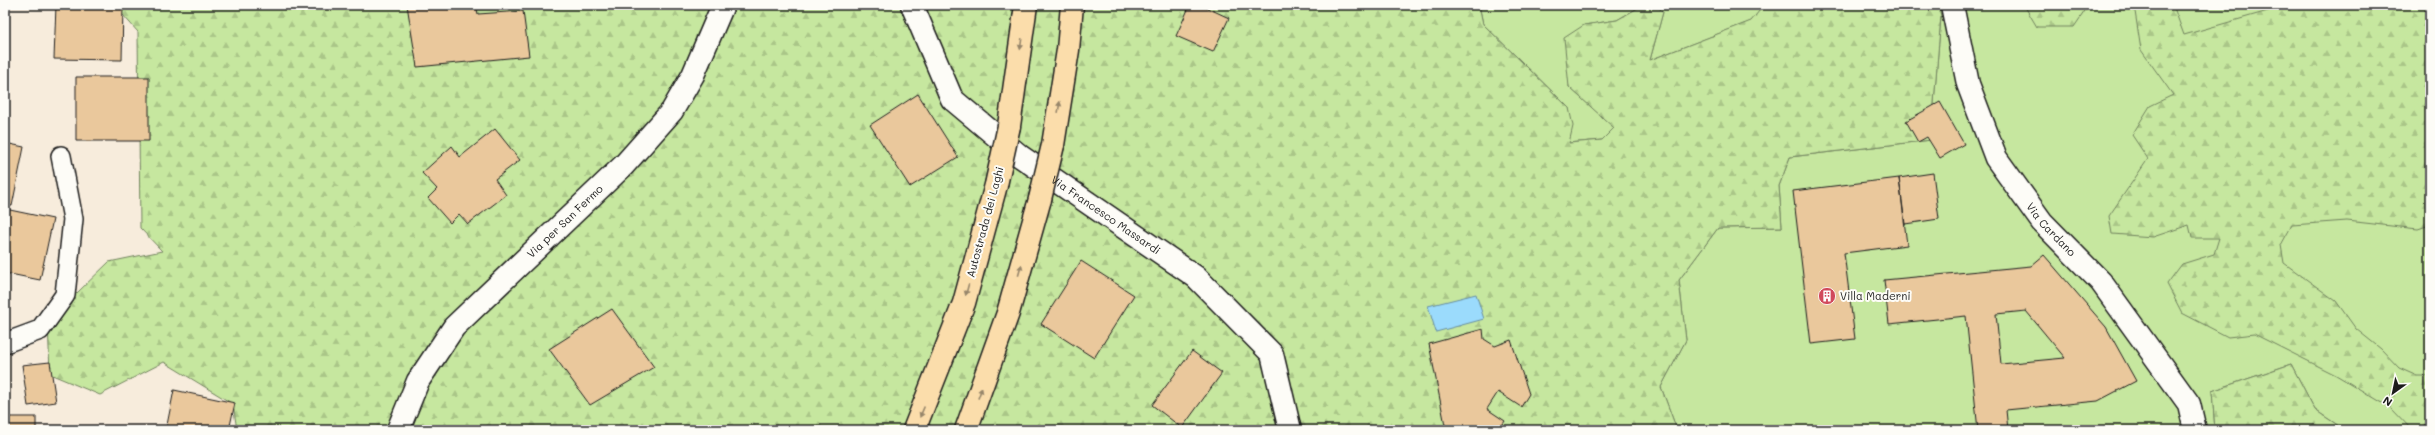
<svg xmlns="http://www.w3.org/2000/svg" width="2435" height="435" viewBox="0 0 2435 435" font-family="Mali,sans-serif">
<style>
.grass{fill:#c6e79f;stroke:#71825e}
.forest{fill:url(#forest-firs);stroke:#71825e}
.water{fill:#9bdbfc;stroke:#688fa2}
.building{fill:#eac89c;stroke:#1c1c1c;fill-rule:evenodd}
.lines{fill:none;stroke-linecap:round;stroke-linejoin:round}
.lane-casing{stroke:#1c1c1c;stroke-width:22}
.street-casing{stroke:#1c1c1c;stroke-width:25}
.secondary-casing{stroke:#1c1c1c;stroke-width:25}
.highway-casing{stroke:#1c1c1c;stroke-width:25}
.lane{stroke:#fdfcf7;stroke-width:19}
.street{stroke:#fdfcf7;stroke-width:22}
.secondary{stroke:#fdfcf7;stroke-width:22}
.highway{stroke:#fbddab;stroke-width:22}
.highway-bridge-casing{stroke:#1c1c1c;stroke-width:25;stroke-linecap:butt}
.highway-bridge{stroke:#fbddab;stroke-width:22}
.oneway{fill:#97866b}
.labels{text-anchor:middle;stroke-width:4;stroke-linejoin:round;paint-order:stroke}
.street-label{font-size:11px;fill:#1c1c1c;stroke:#fdfcf7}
.poi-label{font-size:11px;fill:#1c1c1c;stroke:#fdfcf7;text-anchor:start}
</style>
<defs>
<pattern id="forest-firs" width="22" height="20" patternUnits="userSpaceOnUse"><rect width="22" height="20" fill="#c6e79f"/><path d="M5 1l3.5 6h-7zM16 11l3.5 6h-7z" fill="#aac688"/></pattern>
</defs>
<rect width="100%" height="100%" fill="#f7ecdc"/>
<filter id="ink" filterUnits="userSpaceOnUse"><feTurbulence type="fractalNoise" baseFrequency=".025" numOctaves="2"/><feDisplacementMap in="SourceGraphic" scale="8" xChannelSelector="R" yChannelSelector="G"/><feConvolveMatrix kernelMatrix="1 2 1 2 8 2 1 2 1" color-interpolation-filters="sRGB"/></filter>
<g filter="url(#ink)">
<path class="grass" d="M1479,5H1643L1617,20L1584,25L1569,87L1615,128L1602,140L1568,143L1569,108L1483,24Z
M1656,5H1764L1752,21L1650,60L1663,12Z
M1938,5H2430V430H2345L2315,410L2291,364L2212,391L2215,430H1677L1661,387L1686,340L1679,280L1718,228L1782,227L1779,186L1790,157L1931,140L1941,16Z"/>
<path class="forest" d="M114,5H1479L1483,24L1569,108L1573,126L1569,143L1602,140L1614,128L1569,87L1564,38L1584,25L1617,20L1643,5H1656L1663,12L1650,60L1751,21L1764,5H1938L1941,16L1931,140L1790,157L1779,186L1782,227L1718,228L1679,280L1686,340L1661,387L1677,430H237L233,404L164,362L100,395L50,374L48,321L109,262L162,251L140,228L138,32Z
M2024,5H2089L2074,27H2037Z
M2134,5H2173L2184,35L2289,5H2387L2394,11L2396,5H2430V225L2418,229L2347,221L2292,225L2281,245L2284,263L2336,301L2356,329L2381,349L2399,368L2417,376H2430V430H2412L2391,408L2336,375L2254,334L2228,337L2182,313L2167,284L2182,264L2214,254L2219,238H2192L2189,225L2153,237L2112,234L2109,216L2148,159L2132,135L2150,106L2173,95L2141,50Z
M2291,364L2315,410L2345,430H2215L2212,391Z"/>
<path class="water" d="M1476,294L1484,319L1436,332L1428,306Z"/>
<path class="building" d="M56,5H123L122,60L54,59Z
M407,5H476L478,14L523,11L529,56L417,67Z
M1190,5H1201L1229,18L1213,52L1176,36Z
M76,77H149V141H76Z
M918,94L958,157L910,187L870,125Z
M1940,102L1964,144L1940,158L1927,137L1918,142L1906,121Z
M495,129L520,160L495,179L506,195L468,224L459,214L450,223L428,198L437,189L422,173L452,146L460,157Z
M5,143L24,147L12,206L5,205Z
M1933,173L1939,219L1905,224L1899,178Z
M1899,178L1907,245L1844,253L1855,339L1811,344L1793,191Z
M5,209L53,219L40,280L5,273Z
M2044,255L2106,327L2136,381L2098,401L2006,410L2008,430H1978L1966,316L1889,324L1884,280L2031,266ZM2026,311L2065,358L2001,364L1996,314Z
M1081,261L1134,295L1094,358L1041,324Z
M612,309L654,367L590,405L549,349Z
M1483,329L1484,339L1495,346L1511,340L1529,394L1521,407L1498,392L1487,409L1505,421L1499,430H1446L1429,344Z
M1192,351L1222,373L1182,428L1152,405Z
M50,362L56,402L28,406L22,365Z
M174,390L235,403L229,430H166Z
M5,417H36V430H5Z"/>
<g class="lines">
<defs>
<path id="lane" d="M5,343L40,330L65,295L73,219L61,156"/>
<g id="street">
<path id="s1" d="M912,5L952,99L1020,156L1196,277L1272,354L1290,430"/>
<path id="s2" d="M1952,5L1968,84L1996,158L2042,222L2101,282L2189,404L2195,430"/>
</g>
<g id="secondary">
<path id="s3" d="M398,430L418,381L454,327L624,165L672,111L693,75L723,5"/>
</g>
<path id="highway" d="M1009,126L1026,5
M1053,145L1068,50L1072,5
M914,430L964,303L996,185
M966,430L1008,313L1040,199"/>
</defs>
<use href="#lane" class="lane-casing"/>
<use href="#street" class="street-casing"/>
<use href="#secondary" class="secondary-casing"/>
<use href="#highway" class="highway-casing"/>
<use href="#lane" class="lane"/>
<use href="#street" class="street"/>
<use href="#secondary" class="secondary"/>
<use href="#highway" class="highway"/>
<defs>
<path id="highway-bridge" d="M996,185L1009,126
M1040,199L1053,145"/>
</defs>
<use href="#highway-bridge" class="highway-bridge-casing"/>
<use href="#highway-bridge" class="highway-bridge"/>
</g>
<defs><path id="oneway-solid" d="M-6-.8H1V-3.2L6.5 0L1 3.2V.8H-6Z"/></defs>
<g class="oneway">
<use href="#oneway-solid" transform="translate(1021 44) rotate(98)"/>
<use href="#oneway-solid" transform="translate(1059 107) rotate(-81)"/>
<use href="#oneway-solid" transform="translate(1020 270) rotate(-74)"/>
<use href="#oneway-solid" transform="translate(967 290) rotate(105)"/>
<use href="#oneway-solid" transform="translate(980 393) rotate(-70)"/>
<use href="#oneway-solid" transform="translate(922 412) rotate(113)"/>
</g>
</g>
<defs>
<symbol id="building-disc" viewBox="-11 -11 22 22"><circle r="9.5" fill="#d1495b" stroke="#fdfcf7"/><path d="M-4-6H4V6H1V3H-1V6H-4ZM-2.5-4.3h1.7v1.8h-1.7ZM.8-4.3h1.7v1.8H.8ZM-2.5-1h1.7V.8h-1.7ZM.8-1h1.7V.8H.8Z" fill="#fff"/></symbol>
</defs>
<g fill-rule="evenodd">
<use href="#building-disc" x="1817" y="286" width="20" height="20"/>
</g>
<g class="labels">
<g class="street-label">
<text dy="4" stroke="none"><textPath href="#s1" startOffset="295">Via Francesco Massardi</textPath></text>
<text dy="4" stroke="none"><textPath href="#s3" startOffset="271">Via per San Fermo</textPath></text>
<text transform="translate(985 222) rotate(-75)" y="4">Autostrada dei Laghi</text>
<text dy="4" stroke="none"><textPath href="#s2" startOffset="250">Via Cardano</textPath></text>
</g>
<g class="poi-label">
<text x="1840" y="300">Villa Maderni</text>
</g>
</g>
<rect width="2435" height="435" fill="none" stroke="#fdfcf7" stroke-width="20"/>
<rect x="10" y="10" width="2415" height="415" fill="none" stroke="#1c1c1c" stroke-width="1.5" filter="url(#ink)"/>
<g transform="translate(2393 393) rotate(213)" stroke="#fdfcf7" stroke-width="3" paint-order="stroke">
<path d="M0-3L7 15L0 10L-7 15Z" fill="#1c1c1c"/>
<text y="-6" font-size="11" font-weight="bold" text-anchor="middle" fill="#1c1c1c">N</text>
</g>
</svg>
